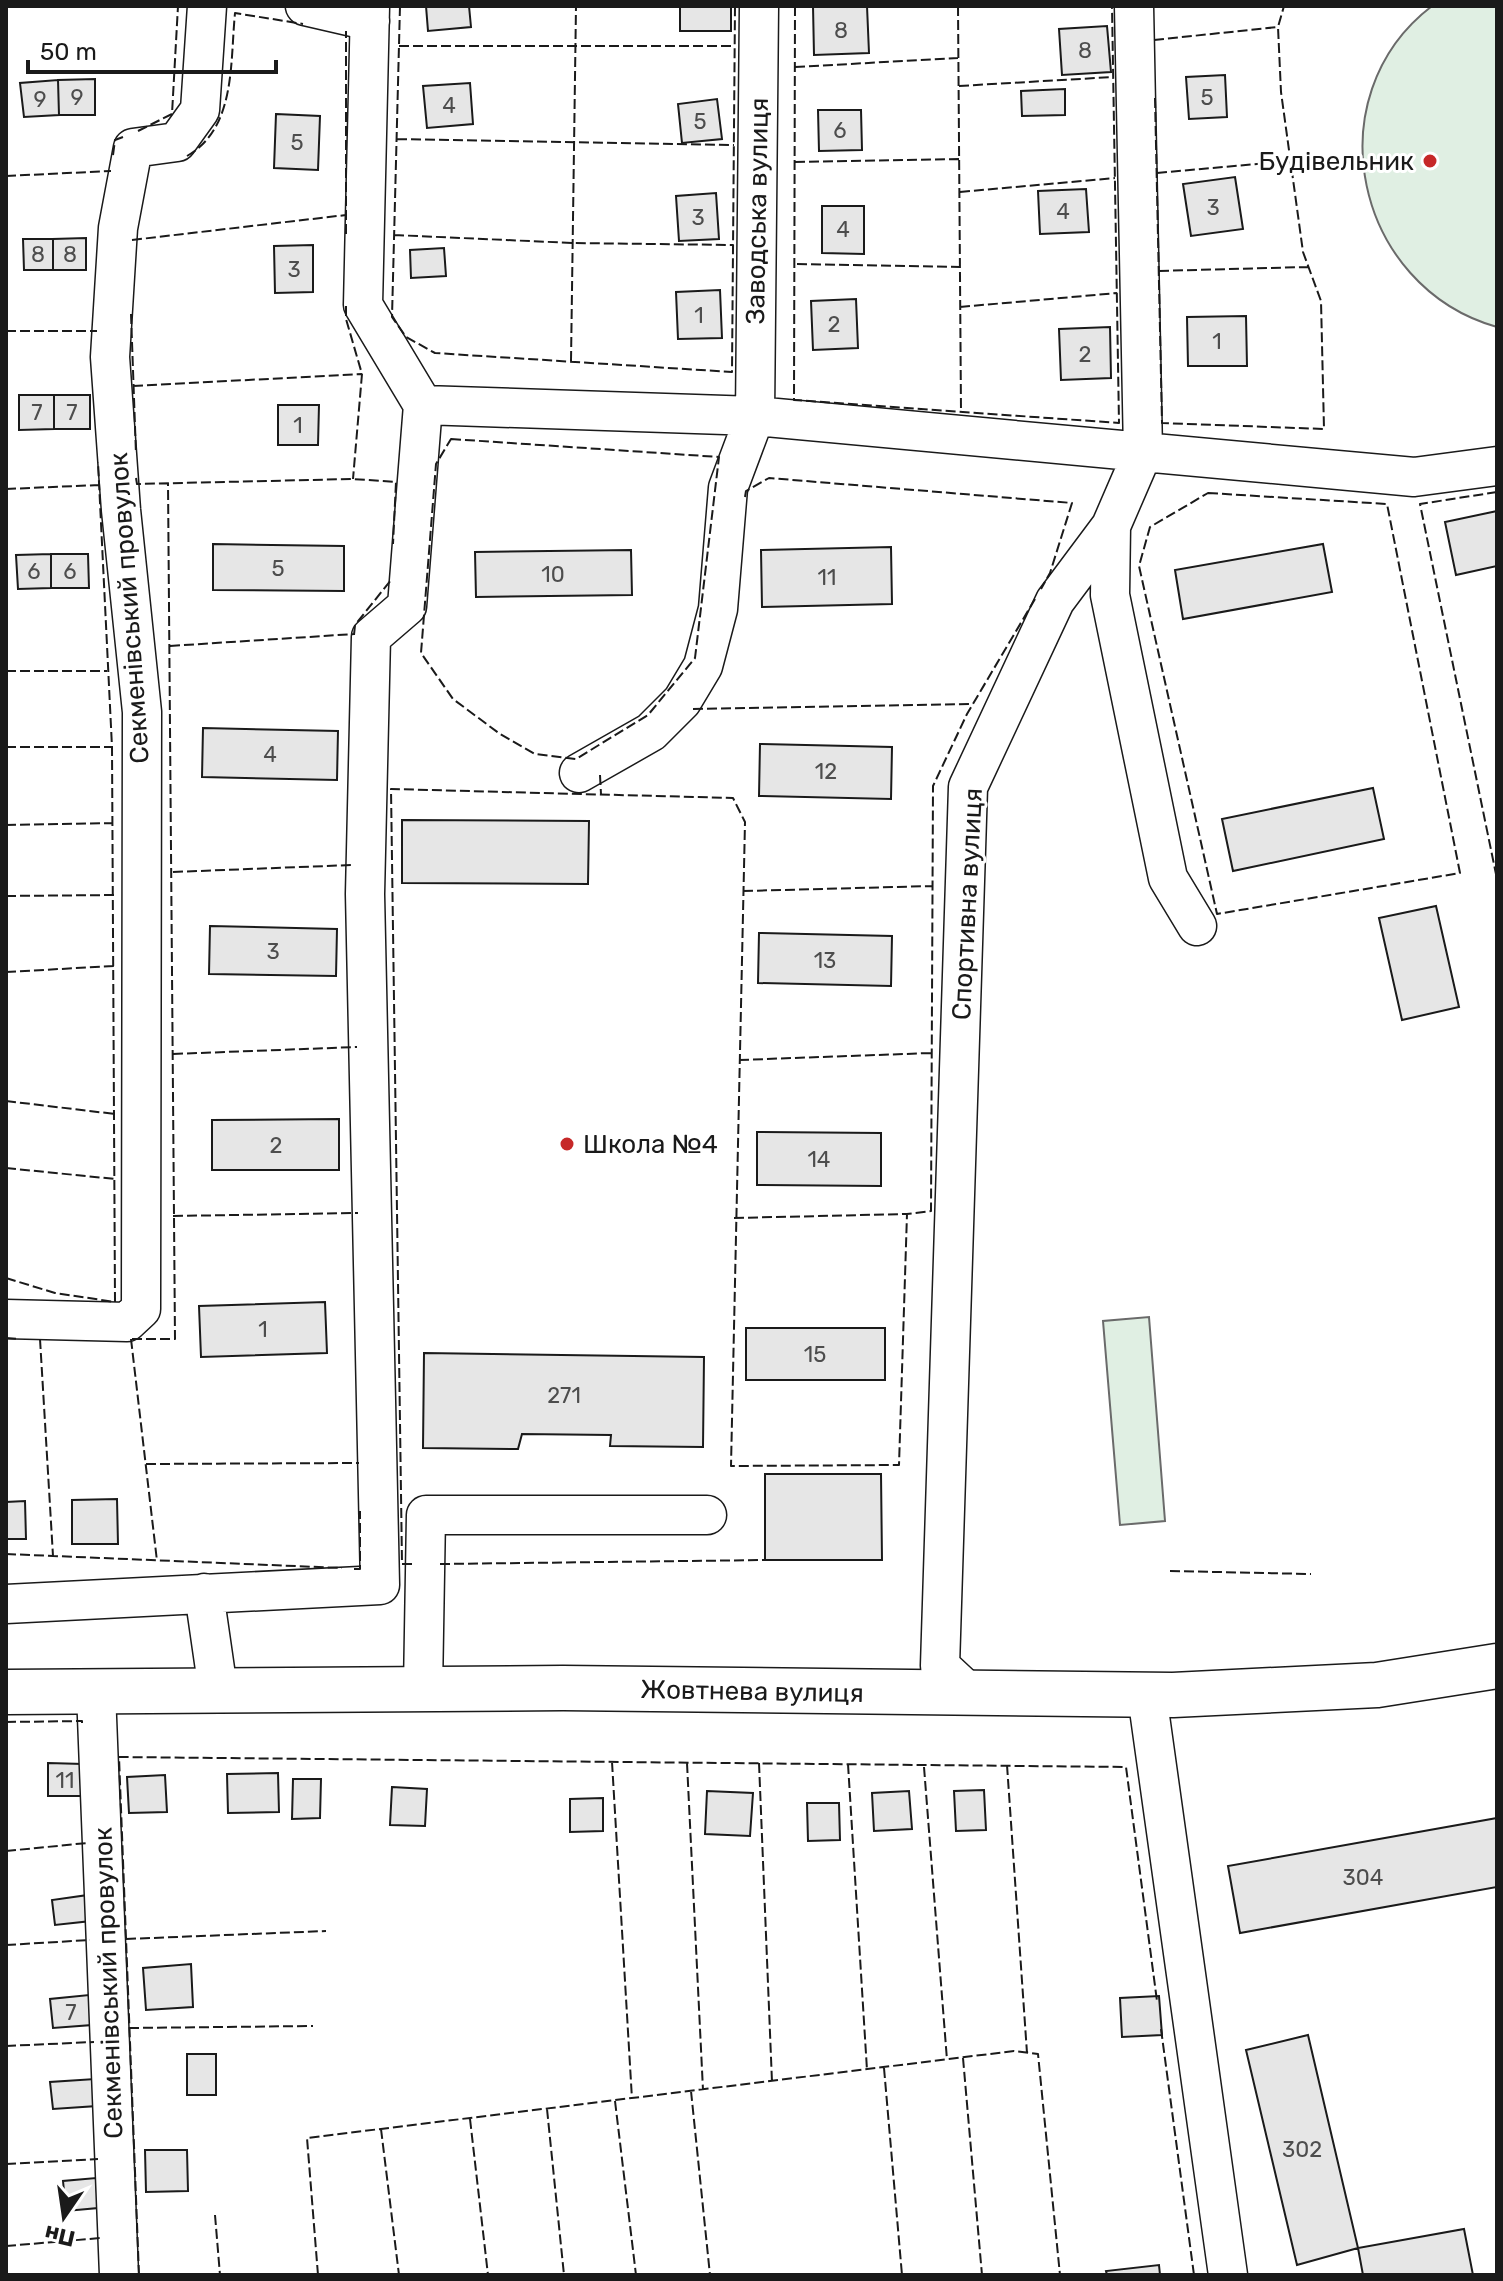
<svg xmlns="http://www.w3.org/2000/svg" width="1503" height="2281" viewBox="0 0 1503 2281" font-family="Rubik,sans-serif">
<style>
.green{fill:#e0efe3;stroke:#6a6a6a;stroke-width:2}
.building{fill:#e6e6e6;stroke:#1a1a1a;stroke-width:2}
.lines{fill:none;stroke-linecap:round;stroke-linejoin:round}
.minor-casing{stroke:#1a1a1a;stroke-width:41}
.major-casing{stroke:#1a1a1a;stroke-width:47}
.minor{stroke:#fff;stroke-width:38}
.major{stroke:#fff;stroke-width:44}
.fence{stroke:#1a1a1a;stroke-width:2;stroke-dasharray:10 4;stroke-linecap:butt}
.poi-dot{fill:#c62828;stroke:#fff;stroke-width:3}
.labels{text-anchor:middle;stroke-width:6;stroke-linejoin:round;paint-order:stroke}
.number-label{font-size:22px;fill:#4d4d4d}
.poi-label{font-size:26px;fill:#1a1a1a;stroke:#fff;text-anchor:end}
.street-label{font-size:26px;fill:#1a1a1a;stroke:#fff}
</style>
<rect width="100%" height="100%" fill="#fff"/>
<path class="green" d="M1432,6H1497V327C1355,287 1313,97 1432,6Z
M1149,1317L1165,1521L1120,1525L1103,1321Z"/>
<path class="building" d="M426,6H469L471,27L428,31Z
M680,6H731V31H680Z
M813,6H867L869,53L814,55Z
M1107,26L1111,72L1062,75L1059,29Z
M1225,75L1227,117L1189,119L1186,77Z
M95,79V115H59L58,80Z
M58,80L59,115L24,117L20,83Z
M470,83L473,124L427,128L423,86Z
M1065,89V115L1022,116L1021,91Z
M717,99L722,139L682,143L678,104Z
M818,110H861L862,150L819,151Z
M276,114L320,116L318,170L274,168Z
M1235,177L1243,229L1191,236L1183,184Z
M1086,189L1089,232L1040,234L1038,191Z
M716,193L719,239L679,241L676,196Z
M822,206H864V254L822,253Z
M86,238V270H53V239Z
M23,239H53V270H24Z
M313,245V292L275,293L274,246Z
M444,248L446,276L411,278L410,250Z
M720,290L722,338L678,339L676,292Z
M856,299L858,348L813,350L811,301Z
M1246,316L1247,366H1188L1187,317Z
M1110,327L1111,378L1061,380L1059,329Z
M19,395H54V429L19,430Z
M54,395H90V429H54Z
M278,405H319L318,445H278Z
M1497,511V566L1456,575L1445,522Z
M213,544L344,546V591L213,590Z
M1323,544L1332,592L1183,619L1175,570Z
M891,547L892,604L762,607L761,550Z
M631,550L632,595L476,597L475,552Z
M51,554V588L18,589L16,555Z
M51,554H88L89,588H51Z
M203,728L338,731L337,780L202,777Z
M760,744L892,747L891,799L759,796Z
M1373,788L1384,839L1233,871L1222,819Z
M402,820L589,821L588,884L402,883Z
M1436,906L1459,1007L1402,1020L1379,918Z
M210,926L337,929L336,976L209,974Z
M759,933L892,936L891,986L758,983Z
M339,1119V1170H212V1120Z
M757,1132L881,1133V1186L757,1185Z
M325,1302L327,1353L201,1357L199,1306Z
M746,1328H885V1380H746Z
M424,1353L704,1357L703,1447L610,1446L611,1435L522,1434L518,1449L423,1448Z
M765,1474H881L882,1560H765Z
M117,1499L118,1544H72V1500Z
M25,1501L26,1539H6V1502Z
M48,1763L83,1764V1796H48Z
M278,1773L279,1812L228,1813L227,1774Z
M165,1775L167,1812L129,1813L127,1777Z
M293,1779H321L320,1818L292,1819Z
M392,1787L427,1789L425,1826L390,1825Z
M984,1790L986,1830L956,1831L954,1791Z
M707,1791L753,1793L750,1836L705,1834Z
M909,1791L912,1829L874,1831L872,1793Z
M603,1798V1831L570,1832V1799Z
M807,1803H839L840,1840L808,1841Z
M1497,1818V1887L1240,1933L1228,1866Z
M88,1895L91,1921L55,1925L52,1900Z
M191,1964L193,2007L146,2010L143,1968Z
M89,1995L92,2025L53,2028L50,1999Z
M1159,1996L1162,2035L1122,2037L1120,1998Z
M1308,2035L1358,2248L1297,2265L1246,2050Z
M187,2054H216V2095H187Z
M95,2079L97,2106L53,2109L50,2082Z
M145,2150H187L188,2191L146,2192Z
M96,2178L98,2208L66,2211L63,2181Z
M1464,2229L1473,2275H1363L1358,2248Z
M1159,2265L1160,2275H1107L1106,2271Z"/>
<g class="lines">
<defs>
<path id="minor" d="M305,6L370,21
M370,6L363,305L423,405
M423,405L755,416L1143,452L1134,6
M1111,526L1110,595L1168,878L1197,926
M579,773L651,732L682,701L703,666L718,609L728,488L755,416L759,6
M6,1319L127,1322L141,1309L142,712L121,510L110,357L118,228L133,148L177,142L200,110L207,6
M204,1593L218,1690
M6,1604L380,1585L365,894L371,637L407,606L423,405
M423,1689L426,1515H707
M96,1692L119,2275
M970,1694L940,1666L968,787L1055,601L1111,526L1143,452L1414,477L1497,466
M1147,1695L1228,2275"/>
<path id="major" d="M6,1692L563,1688L1173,1695L1377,1685L1497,1666"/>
</defs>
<use href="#minor" class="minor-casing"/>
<use href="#major" class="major-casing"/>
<use href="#minor" class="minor"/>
<use href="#major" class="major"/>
<path class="fence" d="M400,6L392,317L406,337L435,353L732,372L735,6
M795,6L794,400L1119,423L1112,6
M958,6L961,411
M1154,40L1278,27
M399,46H735
M795,67L958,58
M959,86L1113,77
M1155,98L1162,423L1324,429L1321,301L1303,252L1281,92L1278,27L1284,6
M138,131L172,114L178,6
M397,139L734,145
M113,155L115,140L123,137
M187,156C236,128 230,63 235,13L303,24
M795,162L959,159
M1157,173L1290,161
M6,176L111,171
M960,192L1115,178
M346,234V31
M394,235L573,243L733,245
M132,240L346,215
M797,264L960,267
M1159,271L1308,267
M346,306V319L362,374L353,479
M960,307L1117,293
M131,314L136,454
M6,331H97
M571,361L576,6
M133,386L362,374
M451,439L719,457L695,658L648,715L576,759L535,754L500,734L453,699L421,653L436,464Z
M136,478L137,484L353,479L396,482L393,544
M6,489L99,485
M1497,492L1420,504L1497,879
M1208,493L1387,504L1460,873L1217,914L1139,566L1150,527Z
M745,497L746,491L769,478L1072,503L1050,573L1041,589
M354,635L355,625L391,580
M170,646L354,634
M6,671H107
M693,709L973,704
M6,747H112
M600,775L601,794
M6,825L113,823
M173,872L352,865
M743,891L933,886
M6,896L114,895
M6,972L114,966
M173,1054L357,1047
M739,1060L931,1053
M6,1101L115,1114
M6,1168L115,1179
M173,1216L358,1213
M734,1218L907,1214
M6,1278L55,1293L115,1302L112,747L98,462
M6,1338L19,1339
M40,1339L53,1556
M131,1339L157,1561
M132,1339H175L168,483
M146,1464L359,1463
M6,1554L342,1568
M412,1564H402L391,789L733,798L745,822L731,1466L899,1465L907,1214L931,1211L933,786L967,714L1035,599
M440,1564L768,1560
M354,1569H360V1511
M1170,1571L1311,1574
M6,1722L82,1721V1723
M612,1762L632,2099
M687,1763L703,2090
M759,1763L772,2082
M848,1764L867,2070
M1007,1765L1027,2053
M924,1767L947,2060
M6,1851L87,1843
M126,1939L326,1931
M6,1945L90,1940
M129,2028L313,2026
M1161,2029L1194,2275
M6,2046L94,2042
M963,2058L982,2275
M884,2068L902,2275
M691,2091L710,2275
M615,2101L636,2275
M547,2109L564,2275
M470,2119L488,2275
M381,2129L399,2275
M6,2164L98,2159
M215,2215L220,2275
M6,2246L101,2238
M139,2275L119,1757L1126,1767L1157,2001
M318,2275L307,2138L1014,2051L1038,2054L1060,2275"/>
</g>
<g class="poi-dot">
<circle cx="1430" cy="161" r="8"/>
<circle cx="567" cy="1144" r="8"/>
</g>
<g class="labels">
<g class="number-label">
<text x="841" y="38">8</text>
<text x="1085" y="58">8</text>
<text x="77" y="105">9</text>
<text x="1207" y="105">5</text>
<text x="40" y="107">9</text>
<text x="449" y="113">4</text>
<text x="700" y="129">5</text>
<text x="840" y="138">6</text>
<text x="297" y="150">5</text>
<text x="1213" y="215">3</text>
<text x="1063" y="219">4</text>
<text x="698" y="225">3</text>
<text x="843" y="237">4</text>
<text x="38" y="262">8</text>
<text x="70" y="262">8</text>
<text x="294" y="277">3</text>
<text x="699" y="323">1</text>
<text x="834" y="332">2</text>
<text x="1217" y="349">1</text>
<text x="1085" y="362">2</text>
<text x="37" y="420">7</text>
<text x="72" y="420">7</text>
<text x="298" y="433">1</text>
<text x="278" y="576">5</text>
<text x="34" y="579">6</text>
<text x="70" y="579">6</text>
<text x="553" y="582">10</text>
<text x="827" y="585">11</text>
<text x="270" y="762">4</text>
<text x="826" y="779">12</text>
<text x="273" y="959">3</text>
<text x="825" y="968">13</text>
<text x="276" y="1153">2</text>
<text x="819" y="1167">14</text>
<text x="263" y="1337">1</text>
<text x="815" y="1362">15</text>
<text x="564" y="1403">271</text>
<text x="65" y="1788">11</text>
<text x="1363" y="1885">304</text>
<text x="71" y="2020">7</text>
<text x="1302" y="2157">302</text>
</g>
<g class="poi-label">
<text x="1414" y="170">Будівельник</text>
<text x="583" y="1153" text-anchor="start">Школа №4</text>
</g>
<g class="street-label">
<text transform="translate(757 211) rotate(-89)" y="9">Заводська вулиця</text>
<text transform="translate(129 608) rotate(-94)" y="9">Секменівський провулок</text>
<text transform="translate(967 904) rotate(-87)" y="9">Спортивна вулиця</text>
<text transform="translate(752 1691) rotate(1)" y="9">Жовтнева вулиця</text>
<text transform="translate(108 1983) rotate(-92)" y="9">Секменівський провулок</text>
</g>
</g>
<rect width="1503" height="2281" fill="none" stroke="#1a1a1a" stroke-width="16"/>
<g transform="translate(64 2217) rotate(193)" stroke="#ffffff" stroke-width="6" paint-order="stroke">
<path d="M0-6L14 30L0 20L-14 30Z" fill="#1a1a1a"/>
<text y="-12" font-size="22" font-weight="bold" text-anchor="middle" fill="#1a1a1a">Пн</text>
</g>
<path d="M28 60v12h248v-12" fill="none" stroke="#1a1a1a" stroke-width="4"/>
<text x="40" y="60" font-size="24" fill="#1a1a1a" stroke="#ffffff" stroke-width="6" paint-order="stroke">50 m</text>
</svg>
